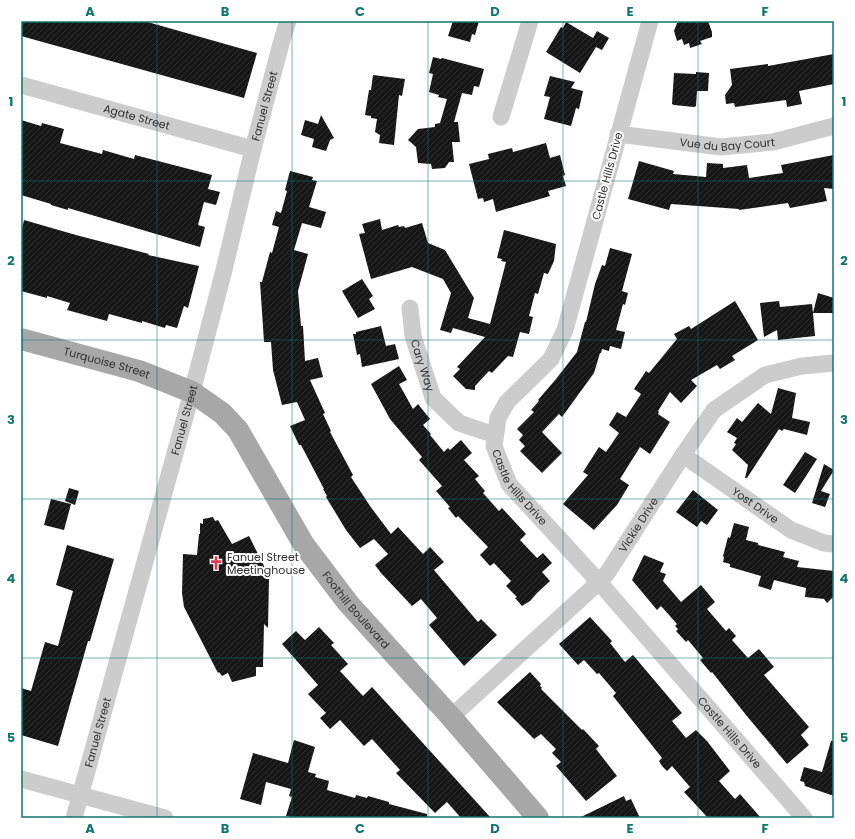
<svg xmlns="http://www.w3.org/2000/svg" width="855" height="839" viewBox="0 0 855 839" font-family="Poppins,sans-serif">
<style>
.building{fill:url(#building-hatch)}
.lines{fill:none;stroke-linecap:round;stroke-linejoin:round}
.minor{stroke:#ccc;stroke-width:17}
.major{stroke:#a7a7a7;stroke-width:22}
.grid{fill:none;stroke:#0f766e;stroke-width:1;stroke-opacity:0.55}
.labels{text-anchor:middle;stroke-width:4;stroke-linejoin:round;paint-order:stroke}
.street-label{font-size:11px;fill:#2f2f2f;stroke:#fff}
.poi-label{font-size:11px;fill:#2f2f2f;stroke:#fff;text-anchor:start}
.neatline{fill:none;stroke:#0f766e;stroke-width:1.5}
.grid-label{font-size:13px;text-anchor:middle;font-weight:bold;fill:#0f766e}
</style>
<defs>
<pattern id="building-hatch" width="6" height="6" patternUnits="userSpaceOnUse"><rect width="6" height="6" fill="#161616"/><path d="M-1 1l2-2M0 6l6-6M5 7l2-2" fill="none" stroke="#303030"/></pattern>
</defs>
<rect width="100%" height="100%" fill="#fff"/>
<path class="building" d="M21,21H144L257,53L244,98L21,36Z
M453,21H479L475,35L472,34L470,42L448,36Z
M682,21H708L712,32V37L700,41L702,44L690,48L689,43L684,45L682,39L677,41L674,31L677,23Z
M566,22L593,38L597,31L609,38L602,50L596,47L580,73L546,52L561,27L563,28Z
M834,54V84L799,91L802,104L787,107L786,100L735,107L734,103L726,104L725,95L732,85L730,69L768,64V66Z
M433,57L441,59L442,58L484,69L479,87L474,86L472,95L462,93L454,122H458L460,142H452L454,162H449L445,168L432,169L431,164L418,163L416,147L408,140L418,129L435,127V124L440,123L447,99L438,97L439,95L429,92L433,74L429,73Z
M696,72L709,73L708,91H697L696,106L694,107L674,105L672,104L674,73L696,74Z
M373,75L405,79L402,96L399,95L394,145L379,143L380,135L375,132L377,119L371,118V116L365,115L369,90H371Z
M550,76L575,82L571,88L583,91L579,109L576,108L571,126L544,119L550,97L544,96Z
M321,115L334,138L330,140L326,151L312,147L314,139L301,135L305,120L318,124Z
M21,120L41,126L42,123L64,129L60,143L102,154L103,150L134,159L135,155L212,175L208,189L220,192L216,205L204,202L198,225L205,227L200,247L68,208V210L51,205V204L21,195Z
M546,143L550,158L560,155L565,175L563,176L566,186L548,191L550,196L496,212L493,199L484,202L483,198L478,199L469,164L489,159L488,154L512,148L513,152Z
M834,155V189L824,188L827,201L790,208L788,203L739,210V209L671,204L669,210L628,199L639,161L674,171L673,174L706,177L707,163L723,164V168L747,165L749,178L783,173L781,165Z
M290,171L313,177L312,180L317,181L309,207L326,212L321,228L302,223L294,250L308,254L298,291L301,326H303L305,361L318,358L323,377L310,380L325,413L323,414L331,431L330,432L353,475L351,477L370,506L391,534L398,527L423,554L430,547L444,562L434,570L478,622L481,619L497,635L464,666L429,625L437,618L421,599L412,606L381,573L375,565L388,554L374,539L360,548L346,530L326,497L327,496L323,489H324L301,445H299L290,426L305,420L297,402L282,405L273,370L271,342H264L260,282H262L270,252L272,253L279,227L272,225L276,211L281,213L287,191L285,190Z
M380,219L382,230L398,225L399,227L404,226L405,228L422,223L428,243L445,250L474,298L468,318L490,324L506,262L501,261L502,259L497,258L504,230L556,244L554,261L548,274L544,273L538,294L535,293L529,316L533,317L529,334L520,332L513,357L508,356L492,373L489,371L475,386V390L466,389L453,376L460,369L457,367L485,337L453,328L451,333L440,330L451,293L443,279L412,267L371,279L359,234L365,233L362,224Z
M24,220L76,235L149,254L148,255L199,266L188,308L184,306L177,328L166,325L165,328L142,321V323L109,314L107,321L67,310L70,303L47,296V298L21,291V233Z
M610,248L632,254L622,291L628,293L625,305L623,304L616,330L625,332L621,349L610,346L609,351L602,349L601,353H600L594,373L562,417L559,414L542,432L562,453L542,473L520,451L525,446L519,440L523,435L517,429L534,412L531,410L539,401L538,400L556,379L577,352L585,322H586L595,284L602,265L605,266Z
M362,279L373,296L369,299L375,309L358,318L342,291Z
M818,293L834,298V313H813L815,336L778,340L777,330L764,337L760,303L779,301L780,307L812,304L813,313Z
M735,301L758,340L732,356L735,360L720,369L717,365L691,380L697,386L681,403L670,392L658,411L659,412L658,414L670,422L650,454L640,447L620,479L629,485L617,505L594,530L563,504L588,475L583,472L599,447L606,452L619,433L609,425L617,412L626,417L641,394L634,389L646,371L649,373L677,339L674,334L689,326L691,329Z
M381,326L386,346L395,344L399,359L362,367L360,354L357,355L353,334H356V332Z
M399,366L407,380L399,384L413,409L418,404L430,419L423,425L431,434L430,435L444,452L448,448L450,450L461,440L472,453L464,460L479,476L475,479L485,491L483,493L499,511L502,508L526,534L520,540L537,558L543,553L552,563L542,572L550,581L537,593L530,601L522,606L515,598L517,597L506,586L511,581L494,563L490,566L480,555L488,547L458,516L456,518L448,508L450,507L436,491L442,486L419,460L422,457L390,419L371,384Z
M778,388L796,393L792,418L810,422L807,435L784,429L782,431L779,429L747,478H745L748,465L732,450L736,444L734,443L737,438L727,432L737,418L742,422L758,403L771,414Z
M805,452L817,459L795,493L783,485Z
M824,464L834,470L821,491L830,494L825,507L812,503Z
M69,488L79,491L75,505L65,501Z
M693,490L718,510L707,525L701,521L697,527L676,512Z
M51,499L71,504L64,530L44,525Z
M213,517L215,521L218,520L232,544L249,536L267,572L269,579L268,628L264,624L263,667H256V676L232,682L228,673L222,676L219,672L218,673L184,607L182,593L183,554L197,555L199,534H200V523L203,524V519Z
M734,523L749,527L746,540L758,543V545L785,552L783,557L799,561L797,567L834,571V596L827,603L824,599L805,597L806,588L774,580L771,590L758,586L761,576L730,567V564L723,562L724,557L723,556L728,537L730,538Z
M67,545L114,559L90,641H88L58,746L21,735V688L31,691L45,642L58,646L73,591L56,585Z
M644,555L664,563L660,572L666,574L663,581L681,602L701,585L715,602L707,609L726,631L729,628L736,636L732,640L748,658L759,649L774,667L764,675L809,727L801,735L809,745L787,764L746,715L712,672L711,673L700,660L703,658L688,640L686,642L676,631L678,629L675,626L677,624L661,606L657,610L632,580Z
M590,617L612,641L610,643L625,662L633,655L682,713L672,721L686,738L696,730L707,741L730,771L719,781L735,799L740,794L761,818H708L684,792L690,787L672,766L667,771L662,766L659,761L662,758L613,696L616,693L599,673L597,674L584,660L578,665L559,644Z
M319,627L334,643L331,645L348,664L340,671L363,696L372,687L491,818H461L447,802L435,813L396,773L400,770L372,739L364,746L340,720L330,729L320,718L326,713L308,694L318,685L282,644L296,631L305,640Z
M530,672L541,684L540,686L542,688L541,689L582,730L583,729L599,746L596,749L617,776L586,801L556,766L561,762L552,753L556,749L541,734L534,739L497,702Z
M294,740L315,747L308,772L316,774L315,777L329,781L327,790L355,798L356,795L367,798L368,796L389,802V804L427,814V818H295L286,816L292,797L289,796L291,789L266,782L261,805L240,799L253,753L288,763Z
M831,741H834V796L805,786L804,782L800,781L804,767L822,772Z
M624,796L626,801L631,799L640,818H579Z"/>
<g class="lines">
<g class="minor">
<path id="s1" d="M650,21L565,330L551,359L507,402L498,418L494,446L509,484L599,582L804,818"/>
<path id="s2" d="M21,85L253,149"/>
<path d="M501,117L530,21"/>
<path id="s3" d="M618,134L721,147L773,142L834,126"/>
<path id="s4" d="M410,308L413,336L433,398L459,423L495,435"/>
<path id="s5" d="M683,455L791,530L824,543L834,544"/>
<path id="s6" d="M451,717L599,582L608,572L683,455L714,410L765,375L802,366L834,363"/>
<path d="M21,779L165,818"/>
<path id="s7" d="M74,818L192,392L224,270L253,149L282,40L288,21"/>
</g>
<path class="major" id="s8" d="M21,339L139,371L192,392L222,413L238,430L304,545L348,603L451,717L538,818"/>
</g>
<path class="grid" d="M157,21V818M292,21V818M428,21V818M563,21V818M698,21V818M21,181H834M21,340H834M21,499H834M21,658H834"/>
<defs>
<symbol id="church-bare" viewBox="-9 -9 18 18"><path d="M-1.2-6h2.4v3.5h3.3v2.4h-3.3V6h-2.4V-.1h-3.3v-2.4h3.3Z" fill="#de3a51" stroke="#fff" stroke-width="2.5" paint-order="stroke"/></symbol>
</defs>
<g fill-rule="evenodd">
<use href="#church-bare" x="206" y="553" width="20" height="20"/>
</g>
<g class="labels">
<g class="street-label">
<text dy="4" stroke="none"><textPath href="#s7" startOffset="737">Fanuel Street</textPath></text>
<text dy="4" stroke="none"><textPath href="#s2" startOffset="120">Agate Street</textPath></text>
<text dy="4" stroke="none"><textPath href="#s3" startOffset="110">Vue du Bay Court</textPath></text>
<text transform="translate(607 176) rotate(-75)" y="4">Castle Hills Drive</text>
<text dy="4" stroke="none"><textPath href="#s8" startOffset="89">Turquoise Street</textPath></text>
<text dy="4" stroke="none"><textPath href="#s4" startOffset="59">Cary Way</textPath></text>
<text dy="4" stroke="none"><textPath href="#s7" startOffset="413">Fanuel Street</textPath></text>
<text dy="4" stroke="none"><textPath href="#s1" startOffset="510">Castle Hills Drive</textPath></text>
<text dy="4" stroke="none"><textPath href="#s5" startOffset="88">Yost Drive</textPath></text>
<text dy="4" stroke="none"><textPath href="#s6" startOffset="270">Vickie Drive</textPath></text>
<text dy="4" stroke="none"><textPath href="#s8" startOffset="455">Foothill Boulevard</textPath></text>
<text dy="4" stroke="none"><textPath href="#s7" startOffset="89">Fanuel Street</textPath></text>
<text dy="4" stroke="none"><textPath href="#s1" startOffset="834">Castle Hills Drive</textPath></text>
</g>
<g class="poi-label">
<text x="227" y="561">Fanuel Street<tspan x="227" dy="13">Meetinghouse</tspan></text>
</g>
</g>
<rect width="855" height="839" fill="none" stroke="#ffffff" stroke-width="44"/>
<rect x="22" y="22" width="811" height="795" class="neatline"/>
<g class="grid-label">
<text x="90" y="16">A</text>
<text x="225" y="16">B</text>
<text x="360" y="16">C</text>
<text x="495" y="16">D</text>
<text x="630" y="16">E</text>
<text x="765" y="16">F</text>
<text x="11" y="106">1</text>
<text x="844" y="106">1</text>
<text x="11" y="265">2</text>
<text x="844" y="265">2</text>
<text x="11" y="424">3</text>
<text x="844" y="424">3</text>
<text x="11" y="583">4</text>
<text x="844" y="583">4</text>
<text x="11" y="742">5</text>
<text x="844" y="742">5</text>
<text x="90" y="833">A</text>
<text x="225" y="833">B</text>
<text x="360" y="833">C</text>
<text x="495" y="833">D</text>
<text x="630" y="833">E</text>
<text x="765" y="833">F</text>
</g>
</svg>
